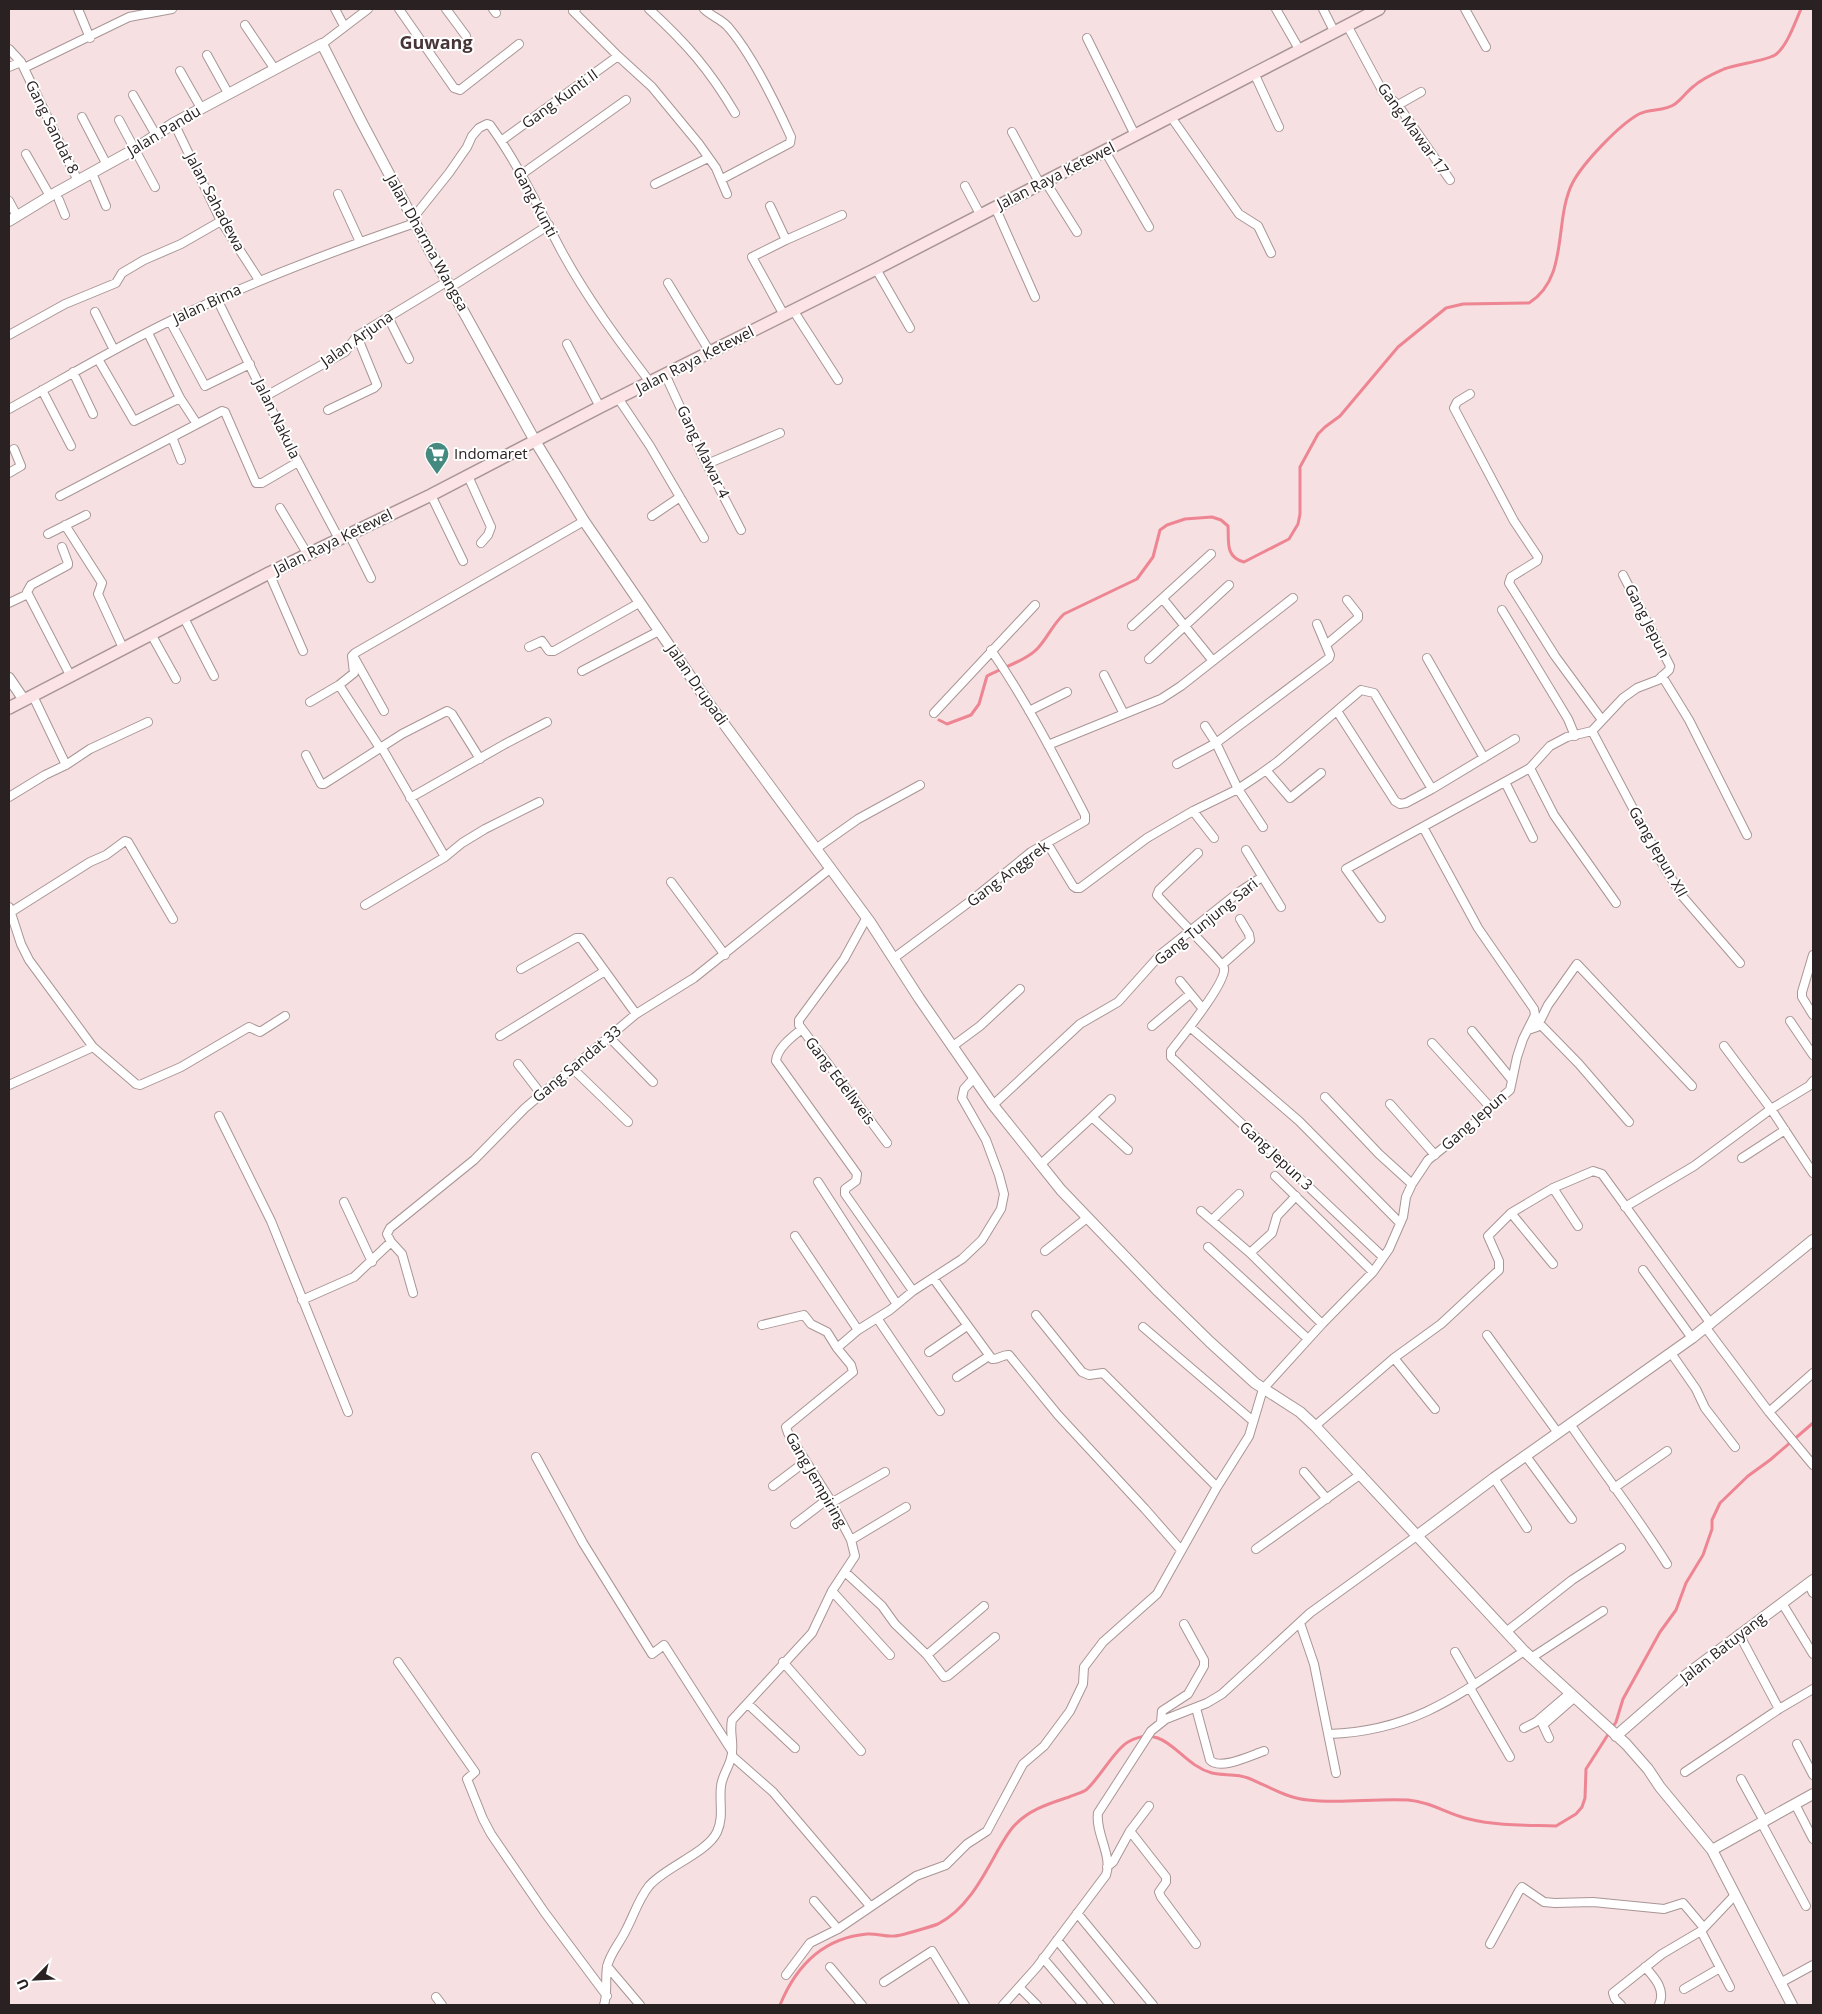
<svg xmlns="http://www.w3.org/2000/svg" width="1822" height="2014" viewBox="0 0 1822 2014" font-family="'Open Sans',sans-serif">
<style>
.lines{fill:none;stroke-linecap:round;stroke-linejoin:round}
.stream{stroke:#ee8593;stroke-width:3}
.minor-casing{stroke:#a99596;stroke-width:10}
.tertiary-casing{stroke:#a99596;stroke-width:12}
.secondary-casing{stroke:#a99596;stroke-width:14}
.minor{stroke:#fff;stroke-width:8}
.tertiary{stroke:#fff;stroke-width:10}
.secondary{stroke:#fce4e6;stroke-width:11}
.labels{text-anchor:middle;stroke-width:4;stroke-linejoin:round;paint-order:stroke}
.street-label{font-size:15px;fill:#292122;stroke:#fff}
.poi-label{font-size:15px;fill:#292122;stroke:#fff;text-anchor:start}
.quarter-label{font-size:18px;font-weight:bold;fill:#473537;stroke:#fff}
</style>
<rect width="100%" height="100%" fill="#f6e0e1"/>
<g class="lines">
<path class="stream" d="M939,720L947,724L971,715L979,704L987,676C1002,668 1027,660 1038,648C1048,637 1053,624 1064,614L1137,579L1153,557L1160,530L1167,525L1185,519L1212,517L1221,520L1228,526C1229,542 1225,557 1244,562L1289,539L1298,524L1300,514V467L1318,434L1325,427L1340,416L1398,347L1446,308L1463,304L1529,303C1570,277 1553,220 1573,182C1584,162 1619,125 1639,114C1650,108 1664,112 1675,104C1682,99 1687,91 1694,86C1703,78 1713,74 1724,69C1737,64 1765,61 1775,55C1787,47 1795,22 1801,9
M780,2005C796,1966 823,1938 867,1934C876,1933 885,1937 895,1936C900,1936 933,1926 938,1924C967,1909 983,1877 998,1850C1003,1842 1007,1834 1013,1827C1028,1810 1048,1804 1069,1797C1074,1795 1081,1793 1086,1790C1100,1778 1114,1750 1128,1742C1167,1721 1178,1764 1212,1773C1223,1776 1236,1773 1248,1778C1268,1786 1286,1798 1308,1800C1341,1804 1375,1798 1408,1800C1432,1802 1447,1814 1469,1819C1497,1826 1528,1825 1556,1826L1576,1814L1582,1807L1585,1798L1586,1769L1616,1722L1623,1699L1660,1632L1676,1610L1686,1583L1703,1555L1712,1529V1520L1720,1503L1748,1476L1770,1460L1813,1423"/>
<defs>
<path id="minor" d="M78,9L90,38
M335,9L344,26
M399,9L454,88L460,90L519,44
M446,9L466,36
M493,9L496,13
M576,9L573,11L618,56L652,87L699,144L716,168L727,194
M649,9C686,43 709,69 735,113
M704,9C712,17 722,19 729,28C752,55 776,104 791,137L790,143L722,179
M1276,9L1299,49
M1323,9L1334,31
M1465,9L1486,47
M245,25L274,68
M1347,25L1383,92L1398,105L1450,180
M1087,38L1135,135
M322,44L368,9
M9,49L21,62L78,181
M207,55L228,93
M9,67L21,62
M24,68L129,17L172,9
M180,71L201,108
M1254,73L1279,127
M133,95L156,135
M1398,105L1421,92
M82,117L107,165
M1171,117L1239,214L1258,226L1271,253
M119,120L155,187
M174,123L221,221L259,280
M1012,132L1040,184
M501,141L618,56
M1105,151L1149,227
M26,154L50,196
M92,173L106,206
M522,174L626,100
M1045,181L1077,232
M655,184L708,158
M965,186L980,214
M338,194L360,242
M59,200L65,215
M9,201L17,216
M770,206L786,240
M995,207L1035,297
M413,218L449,173L467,147L472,136L479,128L487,124L490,125C519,165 539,209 562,252C587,298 618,340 650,382
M876,269L910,328
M668,283L710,352
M451,287L549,225
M217,299L287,441L339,539
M793,310L838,380
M95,312L114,350
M784,315L752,257L786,240L842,215
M388,317L409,359
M170,321L205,386L250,364
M148,333L180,398L197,424
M9,335L65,304L116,283L122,273L144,260L181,244L221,221
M567,344L600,407
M98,359L134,421L180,398
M73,372L93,414
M665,374L703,457L741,530
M42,390L71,446
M1470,394L1457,402L1454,408L1514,521L1538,557L1537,561L1511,577L1509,583L1555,656L1602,720
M266,396L345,352L357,336L448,281
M618,398L650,446L704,538
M9,409C63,379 116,347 172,320C251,282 333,251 415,223
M328,410L374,388L377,385L357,336
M172,437L181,460
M707,464L780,433
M9,473L21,466L14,449
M468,476L491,527L488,535L481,543
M431,495L463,561
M60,496L222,411L225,412L256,483H262L298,462
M280,508L308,555
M652,516L680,497
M65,525L102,583L98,594L123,648
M48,534L86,515
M349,534L371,578
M62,547L68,563V565L31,585L27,592L70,675
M269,573L303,651
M1163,599L1213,661
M9,603L28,594
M1502,610L1568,719L1575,736
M184,618L214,676
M1132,626L1211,554
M151,634L176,679
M1326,645L1358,618V614L1347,600
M529,647L542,641L549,651H554L639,603
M1427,658L1484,758
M355,659L384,711
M1149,659L1229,585
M582,671L659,631
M1104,675L1124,714
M1662,676L1689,720L1747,835
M339,685L380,748
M33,696L66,765
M310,702L339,685L354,673L352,656L355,653L584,521
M1029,711L1067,692
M1337,711L1395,801L1400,804L1406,803L1432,789L1515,739
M934,713L1035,605
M1205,726L1216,743L1238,789L1263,827
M1592,731L1664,867L1683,897L1740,963
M1048,745L1161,699L1181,686L1293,598
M382,748L445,857
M306,755L321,784H324L402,734L447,711L452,714L480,759
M1177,764L1216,743L1329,658L1330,655L1317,624
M1530,768L1554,815L1616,903
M1266,770L1290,798L1321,773
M1505,782L1533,838
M9,797L45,775L66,765L90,749L148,722
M410,798L505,744L547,722
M1193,811L1214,838
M1047,843L1073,886L1076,888H1080L1147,838L1193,811L1238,789L1259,775L1277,762L1361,690L1374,693L1432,789
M817,848L858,819L920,785
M1246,850L1281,907
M1198,853L1159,890L1157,895C1166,906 1223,963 1224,968C1227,982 1181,1038 1171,1051V1057L1382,1256
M671,882L725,955
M365,905L445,857L462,843L485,829L539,802
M9,907L21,944L29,960L93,1047L136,1084L140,1085L181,1067L249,1027L260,1032L285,1016
M11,912L90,862L106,855L125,841L128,842L173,919
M867,917L844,959L799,1020V1025L887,1143
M1381,918L1346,869L1530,768L1550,746L1567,737L1592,731L1623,698L1637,688L1658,680L1669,670L1670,666L1623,575
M1813,955L1802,992V997L1813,1015
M894,958L972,900L1031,852L1085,821V815C1056,759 1027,702 991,650
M1223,964L1250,940L1249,934L1240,919
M521,969L576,938H581L636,1014
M1180,981L1203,1009
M1790,1021L1813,1055
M1539,1023L1579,1064L1629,1122
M1152,1026L1190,994
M1190,1027L1299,1121L1400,1223
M802,1029C792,1037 777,1048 776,1061L857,1174L856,1181L845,1189V1194L913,1291
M1528,1030L1537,1027L1548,1005L1577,964L1692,1086
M1472,1031L1512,1080
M500,1036L605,971
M609,1037L653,1082
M1432,1043L1490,1107
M953,1046L980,1026L1020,989
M1724,1046L1771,1109L1813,1173
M518,1064L541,1094
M572,1068L628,1122
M9,1085L93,1047
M1325,1097L1379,1154L1412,1184
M1390,1104L1435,1155
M993,1105L1080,1024L1118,1002L1160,955L1239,892L1262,877
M219,1116L271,1221L348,1412
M1092,1117L1111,1099
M1742,1158L1785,1130
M1040,1165L1092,1117L1128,1150
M1275,1176L1373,1272
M818,1182L896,1303
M1553,1188L1578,1226
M344,1202L372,1262
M1625,1207L1694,1166L1771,1109L1809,1086L1813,1081
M1201,1211L1250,1253L1322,1324
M1511,1213L1553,1264
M1212,1220L1239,1194
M795,1236L858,1330
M1208,1247L1308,1339
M1045,1251L1087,1218
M1250,1253L1272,1233L1277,1216L1296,1196
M1643,1270L1692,1338
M933,1278L992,1359C998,1360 1003,1354 1009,1355L1058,1415L1145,1509L1181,1550
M413,1293L402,1254L391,1242L387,1234L390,1228L474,1160L525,1108L636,1014L694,978L831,868
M302,1300L354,1277L391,1242
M877,1318L940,1411
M762,1325L804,1315L811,1324L827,1332L837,1348
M1143,1327L1253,1421
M1706,1328L1769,1412L1813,1465
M1487,1335L1558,1433
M929,1352L967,1326
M1671,1353L1696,1389L1705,1408L1735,1447
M1394,1358L1435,1409
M957,1377L989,1356
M1769,1412L1813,1373
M1570,1424C1602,1471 1637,1516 1667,1564
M1315,1426L1394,1358L1441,1324L1499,1270V1261L1488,1236L1511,1213L1553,1188L1593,1171L1602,1174L1711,1324
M1526,1456L1572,1519
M536,1457L583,1543L652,1654L664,1645L732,1751
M1304,1472L1327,1499
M1494,1478L1527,1528
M773,1486L806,1461
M1217,1487L1249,1436L1263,1389L1322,1324L1373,1272L1389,1249L1403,1217L1406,1197L1412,1184L1428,1160L1478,1120L1490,1107L1510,1090L1517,1057L1523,1039L1535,1015L1534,1009L1478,928L1423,827
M1614,1488L1667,1451
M831,1503L885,1472
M795,1524L829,1498
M851,1540L906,1507
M1256,1549L1361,1474
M845,1572L882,1606L895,1624L927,1655L944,1677L948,1676L995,1637
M1808,1583L1813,1593
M832,1591L890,1655
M1782,1603L1813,1654
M1300,1623L1314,1664L1336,1773
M1506,1632L1572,1580L1621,1548
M1739,1634L1779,1709
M1455,1652L1474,1685
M927,1655L984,1606
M1531,1658L1603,1611
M398,1662L475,1772L467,1779L483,1819L491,1834L545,1913L607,1996
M783,1662L861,1751
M1470,1688L1510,1757
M748,1704L795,1748
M1196,1708L1210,1760C1220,1771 1252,1755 1264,1751
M1161,1722L1162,1711L1188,1694L1204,1666V1660L1184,1624
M1524,1728L1536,1722L1570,1693
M1329,1734C1413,1731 1458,1696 1524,1651
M1549,1738L1543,1725L1575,1697
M1797,1744L1813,1775
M732,1756L773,1792L870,1906
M1685,1772L1779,1709L1813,1689
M1741,1779L1764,1821
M1795,1804L1813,1839
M1761,1822L1806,1906
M1130,1831L1166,1877V1882L1159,1892L1161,1897L1196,1944
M1107,1867L1113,1862L1130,1831L1149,1806
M814,1901L838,1929L916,1876L946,1865L967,1844L987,1831L1023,1764L1044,1746L1070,1711L1083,1684L1084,1667L1103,1642L1157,1594L1217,1487L1103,1373L1089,1375L1082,1372L1036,1315
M1077,1913L1153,2005
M1701,1931L1730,1987
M1057,1940L1110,2005
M1490,1944L1519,1891L1522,1887L1544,1902L1555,1903L1593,1902L1664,1909L1683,1903L1704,1928
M1043,1958L1083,2005
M607,1966L640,2005
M830,1967L862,2005
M1645,1967C1655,1978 1666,1990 1659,2005
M786,1975L810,1943L838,1929
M884,1982L932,1951L965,2005
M1780,1983L1813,1965
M1020,1988L1037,2005
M1684,1989L1720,1968
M436,1997L442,2005
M604,2005C608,1993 605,1980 607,1967C610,1953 620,1943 626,1930C634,1915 638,1900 649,1886C665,1867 707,1853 717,1832C724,1817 719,1802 721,1786C722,1776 729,1767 731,1758C735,1745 729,1733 732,1720L812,1633L832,1591L855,1556L851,1540L829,1498L788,1433L786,1427L853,1372L851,1365L837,1348L858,1330L890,1310L913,1291L962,1259L982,1240L1001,1209L1004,1194L999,1175L986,1140L962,1098L964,1089L974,1078
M1003,2005L1037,1967L1106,1875C1113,1856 1095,1833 1098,1813L1151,1731L1166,1719L1207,1703L1222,1694L1310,1613L1418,1535
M1621,2005L1615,1999L1613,1993L1662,1954L1701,1931L1735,1895"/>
<path id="tertiary" d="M9,221L50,196L135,149L174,123L322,44L361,121L430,251L535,441L584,521L710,705L870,922L919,998L993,1105L1061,1190L1158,1291L1210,1342L1255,1383L1300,1412L1315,1426L1524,1651L1626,1744L1648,1769L1660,1787L1712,1850L1792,2005
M9,678L24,700
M1418,1535L1494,1478L1692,1338L1813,1240
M1616,1736L1686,1675L1813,1580
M1712,1850L1813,1794"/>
<path id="secondary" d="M9,708L269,573L431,495L600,407L876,269L1379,9"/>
</defs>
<use href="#minor" class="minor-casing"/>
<use href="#tertiary" class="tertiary-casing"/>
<use href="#secondary" class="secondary-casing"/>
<use href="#minor" class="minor"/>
<use href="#tertiary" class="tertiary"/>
<use href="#secondary" class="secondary"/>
</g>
<defs>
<symbol id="supermarket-pin" viewBox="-11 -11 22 30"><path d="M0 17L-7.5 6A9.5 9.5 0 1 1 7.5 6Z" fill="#458a80" stroke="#fff"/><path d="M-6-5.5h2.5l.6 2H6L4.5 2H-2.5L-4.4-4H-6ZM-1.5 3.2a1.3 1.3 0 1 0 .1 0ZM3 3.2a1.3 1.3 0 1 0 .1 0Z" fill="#fff"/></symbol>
</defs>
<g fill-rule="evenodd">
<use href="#supermarket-pin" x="423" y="440" width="28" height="38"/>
</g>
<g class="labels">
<g class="street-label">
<text transform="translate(560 99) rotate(-36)" y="5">Gang Kunti II</text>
<text transform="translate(52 127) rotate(64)" y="5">Gang Sandat 8</text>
<text transform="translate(1413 129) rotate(54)" y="5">Gang Mawar 17</text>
<text transform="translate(164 131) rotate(-31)" y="5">Jalan Pandu</text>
<text transform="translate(1056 176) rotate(-27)" y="5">Jalan Raya Ketewel</text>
<text transform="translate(215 202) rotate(62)" y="5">Jalan Sahadewa</text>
<text transform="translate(535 202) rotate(62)" y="5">Gang Kunti</text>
<text transform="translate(427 243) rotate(61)" y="5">Jalan Dharma Wangsa</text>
<text transform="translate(207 304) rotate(-25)" y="5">Jalan Bima</text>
<text transform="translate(357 339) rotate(-35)" y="5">Jalan Arjuna</text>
<text transform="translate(695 360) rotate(-27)" y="5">Jalan Raya Ketewel</text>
<text transform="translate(277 419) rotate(64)" y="5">Jalan Nakula</text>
<text transform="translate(703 452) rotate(64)" y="5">Gang Mawar 4</text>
<text transform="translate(333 542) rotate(-26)" y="5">Jalan Raya Ketewel</text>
<text transform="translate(1647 621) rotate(63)" y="5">Gang Jepun</text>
<text transform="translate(697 685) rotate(55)" y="5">Jalan Drupadi</text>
<text transform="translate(1658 852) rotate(60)" y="5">Gang Jepun XII</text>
<text transform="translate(1008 874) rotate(-37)" y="5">Gang Anggrek</text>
<text transform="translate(1206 922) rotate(-39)" y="5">Gang Tunjung Sari</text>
<text transform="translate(577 1064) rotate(-40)" y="5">Gang Sandat 33</text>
<text transform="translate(840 1081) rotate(53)" y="5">Gang Edellweis</text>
<text transform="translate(1474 1121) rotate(-41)" y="5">Gang Jepun</text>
<text transform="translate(1276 1156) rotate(43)" y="5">Gang Jepun 3</text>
<text transform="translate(816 1480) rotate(60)" y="5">Gang Jempiring</text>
<text transform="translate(1723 1648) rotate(-38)" y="5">Jalan Batuyang</text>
</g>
<g class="poi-label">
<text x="454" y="459">Indomaret</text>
</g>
<g class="quarter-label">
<text x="436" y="49">Guwang</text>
</g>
</g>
<rect width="1822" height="2014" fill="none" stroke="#292122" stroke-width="20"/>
<g transform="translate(35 1979) rotate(246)" stroke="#ffffff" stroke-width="4" paint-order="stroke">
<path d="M0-4L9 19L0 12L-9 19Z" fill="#292122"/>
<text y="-8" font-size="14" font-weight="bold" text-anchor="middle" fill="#292122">U</text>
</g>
</svg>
